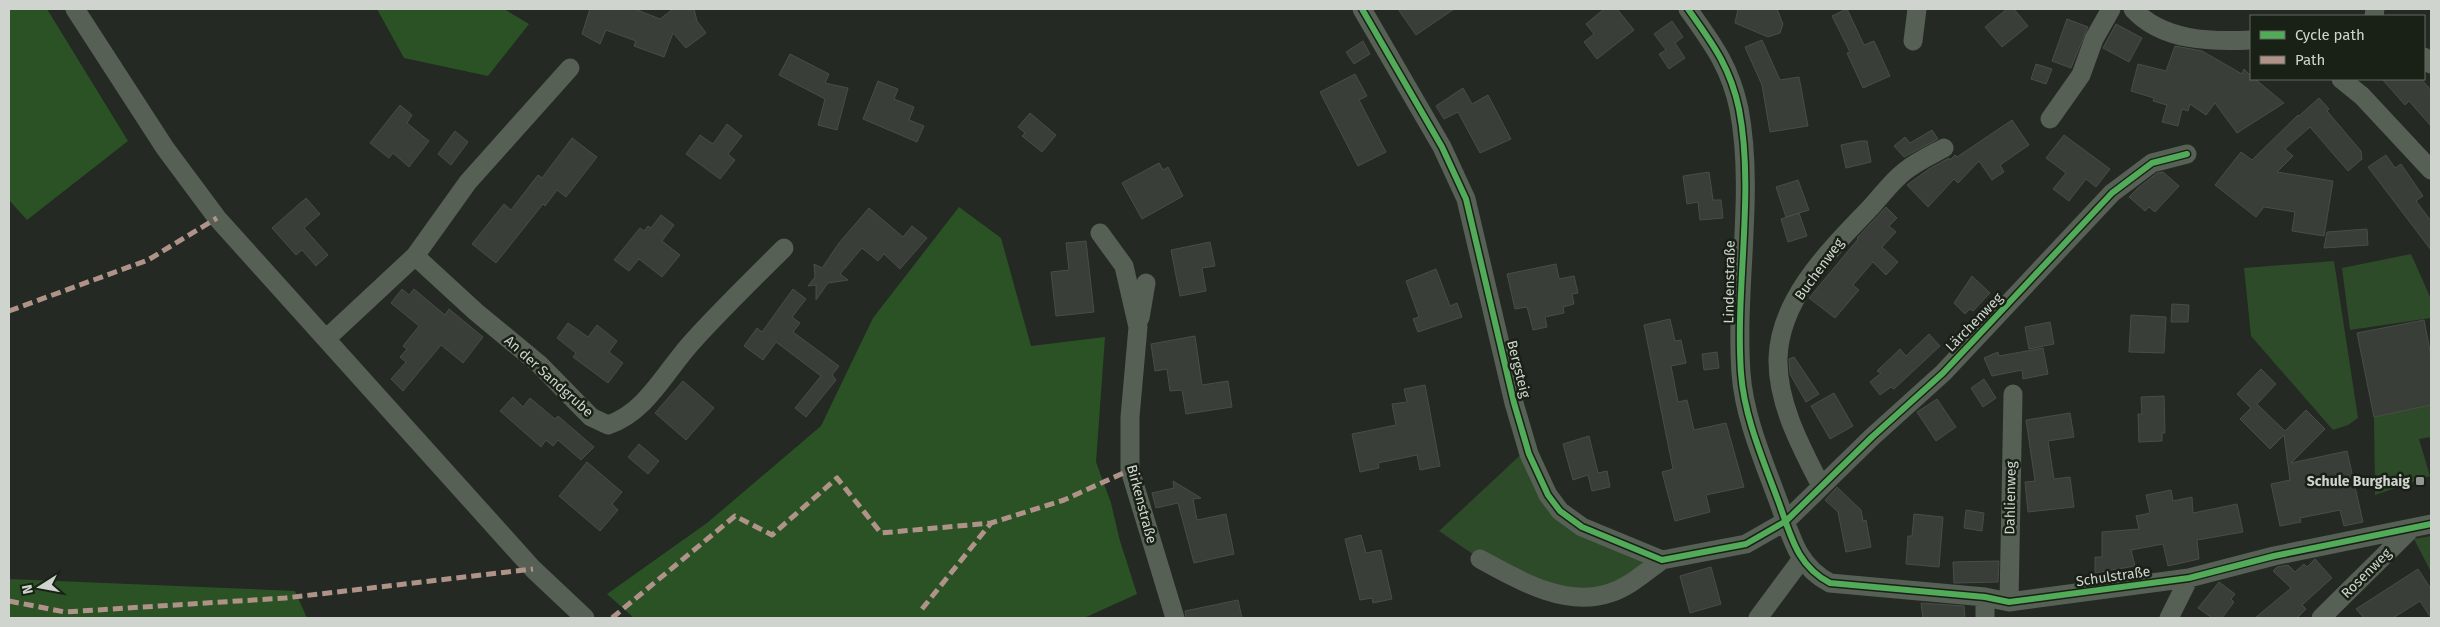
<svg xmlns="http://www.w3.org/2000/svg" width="2440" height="627" viewBox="0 0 2440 627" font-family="'Fira Sans',sans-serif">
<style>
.green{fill:#2e4b29}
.forest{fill:#2a5225}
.building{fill:#3a3e39;stroke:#494d48}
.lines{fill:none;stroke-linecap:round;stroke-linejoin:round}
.minor{stroke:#566054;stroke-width:19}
.quiet{stroke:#af9288;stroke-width:5;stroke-dasharray:10 5;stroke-linecap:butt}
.cycleway-casing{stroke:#192117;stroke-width:9}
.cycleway{stroke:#51ab58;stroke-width:6}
.poi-dot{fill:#939892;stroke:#192117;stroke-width:2}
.labels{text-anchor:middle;stroke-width:5;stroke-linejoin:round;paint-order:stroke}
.street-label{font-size:14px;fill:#cfd4ce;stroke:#192117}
.poi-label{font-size:14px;font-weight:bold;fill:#cfd4ce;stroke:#192117;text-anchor:end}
</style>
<rect width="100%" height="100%" fill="#242923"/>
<path class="green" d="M2411,254L2431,299V318L2350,330L2342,268Z
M2334,261L2358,418L2348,425L2333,430L2251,336L2244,268Z
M2431,405V437L2419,439L2430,476L2375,495L2374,417Z
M1528,448L1560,511L1662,560L1611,593L1552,592L1480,559L1439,531Z
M2431,536V572L2414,539Z"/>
<path class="forest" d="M9,9H47L128,141L27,220L9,200Z
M377,9H504L529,24L488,76L404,58Z
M959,207L1001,238L1031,346L1105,337L1096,462L1111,503L1120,541L1137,594L1084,618H634L607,594L707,523L821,426L873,318Z
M9,579L295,591L307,618H9Z"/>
<path class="building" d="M590,9H635L660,19L673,9H694L697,21L706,33L686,48L673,33L664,57L634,46L636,41L606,30L600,44L582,34Z
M1398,9H1454L1416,35Z
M1604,9H1617L1634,30L1597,59L1584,42L1594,34L1586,24Z
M1738,9H1777L1783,24L1780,33L1768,37L1735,23Z
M1847,9L1864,45L1874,41L1890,76L1863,88L1847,53L1850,52L1832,16Z
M2007,9H2014L2028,26L2002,47L1985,27Z
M2067,19L2088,27L2071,68L2052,61Z
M1672,21L1683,37L1675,43L1685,58L1669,69L1659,54L1666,50L1654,34Z
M2116,24L2142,38L2129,62L2103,48Z
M1762,40L1780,80L1799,77L1808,126L1770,132L1762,85L1745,47Z
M1363,41L1370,54L1354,64L1346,52Z
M2175,46L2202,51L2242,74L2244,69L2251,76V79H2255L2284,103L2237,133L2215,103L2206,115L2190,104L2188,111L2182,109L2178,126L2162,122L2167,105L2153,101L2154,98L2131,91L2138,64L2166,71Z
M790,54L829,74L825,83L848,88L837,130L818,125L825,99L779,75Z
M2036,64L2052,69L2046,84L2031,79Z
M1355,74L1367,96L1359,100L1386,152L1358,166L1320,92Z
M2382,79H2421L2431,90V126L2409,101L2405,105Z
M878,81L898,89L894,99L914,107L909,120L924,126L917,142L863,119Z
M1463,88L1472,104L1488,95L1511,139L1480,153L1458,112L1444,119L1436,106Z
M2319,98L2329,109L2327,111L2361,151L2362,159L2348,171L2310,127L2285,149L2293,156L2277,172L2333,181L2324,236L2292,231L2295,212L2264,207L2256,217L2215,185L2241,152L2252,160L2298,115L2299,116Z
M400,105L412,115L407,123L429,141L409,167L393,153L389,158L370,143Z
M1030,113L1056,135L1042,152L1022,136L1025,133L1018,127Z
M2012,120L2029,145L2000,165L2004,172L1992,180L1979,161L1958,183L1954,179L1928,207L1907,185L1929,169L1949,158L1950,160L1955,155L1957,157Z
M727,124L742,136L728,154L735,160L720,179L686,154L700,135L713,144Z
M1932,130L1938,139L1904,157L1894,146L1905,137L1910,143Z
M455,131L468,142L451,165L438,154Z
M2064,135L2110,169L2096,187L2086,179L2069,201L2053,189L2066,173L2046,158Z
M572,138L597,157L566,197L557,190L545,206L543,204L496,263L472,244L504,204L511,210L538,175L542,178Z
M1860,141H1867L1871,162L1846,168L1841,145Z
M2386,155L2395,168L2401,164L2423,196L2416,201L2431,221V250L2368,167Z
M1159,163L1163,170L1168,167L1183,196L1142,219L1122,183Z
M1709,172L1713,200H1721L1723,218L1700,220L1698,202L1687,204L1683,176Z
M2163,172L2179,186L2155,212L2149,207L2145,211L2129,197L2138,188L2157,173Z
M1798,180L1809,210L1799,213L1807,236L1788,242L1781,219L1799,213L1786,217L1776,187Z
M306,198L320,214L304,228L328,255L316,266L302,250L296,255L272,228Z
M1886,207L1897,218L1889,226L1896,232L1882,247L1898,262L1886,275L1873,262L1853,285L1859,290L1835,318L1809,298L1858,239L1857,238Z
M869,208L903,237L912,226L927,238L900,269L884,254L878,261L862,248L840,274L848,280L828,283L816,300V285L808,286L815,277L814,264L822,268L839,243Z
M661,215L674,225L662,241L680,255L662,277L639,259L629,271L614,260L640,228L644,231L648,226L651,228Z
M2367,229L2368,245L2324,248L2327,232Z
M1086,241L1094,312L1056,316L1051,272L1069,270L1066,243Z
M1210,242L1215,266L1202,268L1206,291L1180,296L1171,250Z
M1556,264L1559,279L1574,276L1578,293L1572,294L1574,304L1563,307L1564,313L1545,317L1547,327L1533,330L1527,307L1515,309L1507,274Z
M1436,269L1450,306L1457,303L1462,317L1418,332L1413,319L1419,317L1406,281Z
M1972,276L1990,293L1973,311L1970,309L1965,314L1954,303Z
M402,289L409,295L414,289L445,315L449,309L483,337L463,363L441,345L403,391L391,379L406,362L400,357L407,349L403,346L419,326L391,303Z
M793,289L806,299L792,317L800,323L793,332L839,366L832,375L836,380L806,417L795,408L821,376L776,342L763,360L744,346L757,328L762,332Z
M2172,304L2189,305L2188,322H2171Z
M2131,315L2166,317L2164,353L2129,352Z
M1670,319L1675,341L1681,340L1686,363L1671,366L1678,402L1687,400L1694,430L1726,423L1744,487L1706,495L1710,512L1675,521L1662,472L1673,469L1644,325Z
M2424,320L2431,356V405L2374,417L2357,333Z
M2050,322L2054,344L2029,349L2025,327Z
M568,323L588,337L597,325L617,341L609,352L623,363L608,383L573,357L576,353L557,338Z
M1929,334L1940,346L1894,389L1891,387L1880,395L1870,382L1881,373L1877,371L1900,349L1906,356Z
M1195,336L1202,385L1228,381L1232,407L1186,414L1182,390L1170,391L1167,369L1155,371L1151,344Z
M2043,348L2048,374L2023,379L2022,370L1992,376L1984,358L1998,352L1999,356Z
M1717,352L1719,368L1704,370L1702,354Z
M1794,357L1819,394L1806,402L1790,374L1789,359Z
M2261,369L2276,384L2257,404L2285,431L2306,410L2325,429L2291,463L2347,451L2363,522L2344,526L2340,510L2300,518L2301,522L2280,526L2271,484L2290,480L2284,435L2270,449L2240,419L2251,408L2237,394Z
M1984,379L1996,398L1983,407L1971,388Z
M683,381L714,408L686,440L655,413Z
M1425,385L1440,466L1420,470L1417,455L1378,463L1379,468L1360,472L1352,434L1396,425L1392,404L1407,402L1404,389Z
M1834,393L1853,426L1830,439L1811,406Z
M2164,396L2165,433H2162V441L2139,442L2138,414H2142L2141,397Z
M513,397L523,407L530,398L555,419L558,416L594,447L581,460L558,440L553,446L546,440L541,447L500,411Z
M1937,399L1956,427L1936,441L1917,412Z
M2070,413L2074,437L2048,441L2054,479L2070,477L2074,507L2028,512L2025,482L2035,481L2026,420Z
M1589,436L1598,473L1607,471L1610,487L1592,491L1588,475L1573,480L1563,444Z
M639,444L659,461L648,474L628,457Z
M587,462L622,492L612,504L618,510L600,531L559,496Z
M1173,481L1201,498L1193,499L1197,520L1226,514L1234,554L1194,563L1178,503L1156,508L1152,493L1174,488Z
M1837,487L1861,510L1863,521L1866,520L1871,547L1846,552L1838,512L1825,500Z
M2171,490L2173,501L2192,497L2193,513L2237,504L2243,532L2197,540L2199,559L2168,566L2163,544L2131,550L2135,566L2095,573V557H2102V532L2139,529L2136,516L2150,513L2146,495Z
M1966,510L1984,513L1982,531L1964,528Z
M1914,514L1943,517L1939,567L1906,564L1908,536H1912Z
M1361,535L1366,553L1381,550L1392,599L1373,603L1372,598L1360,600L1345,539Z
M2315,559L2332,578L2302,605L2306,609L2297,618H2255L2291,588L2273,571L2277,567L2288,565L2295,572L2304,564L2307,567Z
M1999,561L1998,582L1954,583L1953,562Z
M1711,567L1721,604L1690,613L1680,576Z
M2418,569L2431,589V618L2420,601L2393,618H2364L2356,609Z
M2219,582L2235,594L2231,599L2234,602L2222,618H2212L2198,608Z
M1238,600L1242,618H1186L1185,611Z
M1921,603L1964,606L1965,618H1923Z"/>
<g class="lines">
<path class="minor" d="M75,9L165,148L217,218L533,569L585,618
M1362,9L1442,147L1466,199L1514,403L1529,454L1548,495L1560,511L1582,527L1662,560L1746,544L1786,521L1872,437L1943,373L2112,193L2152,163L2187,154
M1688,9C1712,43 1730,66 1739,109C1755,192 1735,287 1741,373C1744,417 1764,462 1779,503C1791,536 1797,566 1830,583L1985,597L2009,602L2189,578L2274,556L2431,524
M2133,9C2162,41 2211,42 2251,40
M2374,16L2375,9
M1913,41L1917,9
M2424,57L2431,64
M2341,79L2362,96L2431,170
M2050,119L2081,75L2094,39L2111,9
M1100,233L1124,266L1138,327L1130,417V470L1175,618
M415,256L476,312L539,364L591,417L608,425C647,412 666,370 693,341C722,309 753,279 784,248
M1140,318L1146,283
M327,338L415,256L468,182L570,68
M1821,486C1801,447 1777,403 1778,358C1780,297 1832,248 1871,207C1882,195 1892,181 1905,171C1916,162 1931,155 1944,148
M1480,559C1518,580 1565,608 1610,593C1629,587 1647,571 1662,560
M2009,602L2013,394
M1758,618L1801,560
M1985,618V597
M2169,618L2189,578
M2321,618L2412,528"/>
<path class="quiet" d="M9,311L148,260L217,218
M9,601L65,612L285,598L533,569
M922,609L991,523
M612,618L735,516L772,535L837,478L881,533L991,523L1064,500L1130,470"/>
<defs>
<path id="cycleway" d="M1362,9L1442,147L1466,199L1514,403L1529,454L1548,495L1560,511L1582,527L1662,560L1746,544L1786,521L1872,437L1943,373L2112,193L2152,163L2187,154
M1688,9C1712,43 1730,66 1739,109C1755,192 1735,287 1741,373C1744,417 1764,462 1779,503C1791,536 1797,566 1830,583L1985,597L2009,602L2189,578L2274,556L2431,524"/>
</defs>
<use href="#cycleway" class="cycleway-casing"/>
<use href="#cycleway" class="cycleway"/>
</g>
<rect class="poi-dot" x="2415" y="476" width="10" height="10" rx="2.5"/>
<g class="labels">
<g class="street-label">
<text transform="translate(1819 269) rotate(-54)" y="5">Buchenweg</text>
<text transform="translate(1729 282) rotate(-89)" y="5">Lindenstraße</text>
<text transform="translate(1974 322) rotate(-46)" y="5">Lärchenweg</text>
<text transform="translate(1519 369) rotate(76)" y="5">Bergsteig</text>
<text transform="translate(549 376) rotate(42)" y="5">An der Sandgrube</text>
<text transform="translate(2010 498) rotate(-89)" y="5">Dahlienweg</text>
<text transform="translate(1142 504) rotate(75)" y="5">Birkenstraße</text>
<text transform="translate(2366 573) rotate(-45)" y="5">Rosenweg</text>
<text transform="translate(2113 576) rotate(-8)" y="5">Schulstraße</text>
</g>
<g class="poi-label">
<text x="2410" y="486">Schule Burghaig</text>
</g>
</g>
<rect width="2440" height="627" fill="none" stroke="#cfd4ce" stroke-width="20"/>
<rect x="2250" y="15" width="175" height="65" fill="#192117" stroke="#626960"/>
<rect x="2260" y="31" width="25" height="8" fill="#51ab58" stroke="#626960"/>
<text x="2295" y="40" font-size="15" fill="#cfd4ce">Cycle path</text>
<rect x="2260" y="56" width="25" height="8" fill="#af9288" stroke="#626960"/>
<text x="2295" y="65" font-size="15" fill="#cfd4ce">Path</text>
<g transform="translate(40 587) rotate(259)" stroke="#192117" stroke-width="4" paint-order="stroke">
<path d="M0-4L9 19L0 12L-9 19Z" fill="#cfd4ce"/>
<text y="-8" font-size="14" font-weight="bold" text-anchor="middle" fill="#cfd4ce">N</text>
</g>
</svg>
